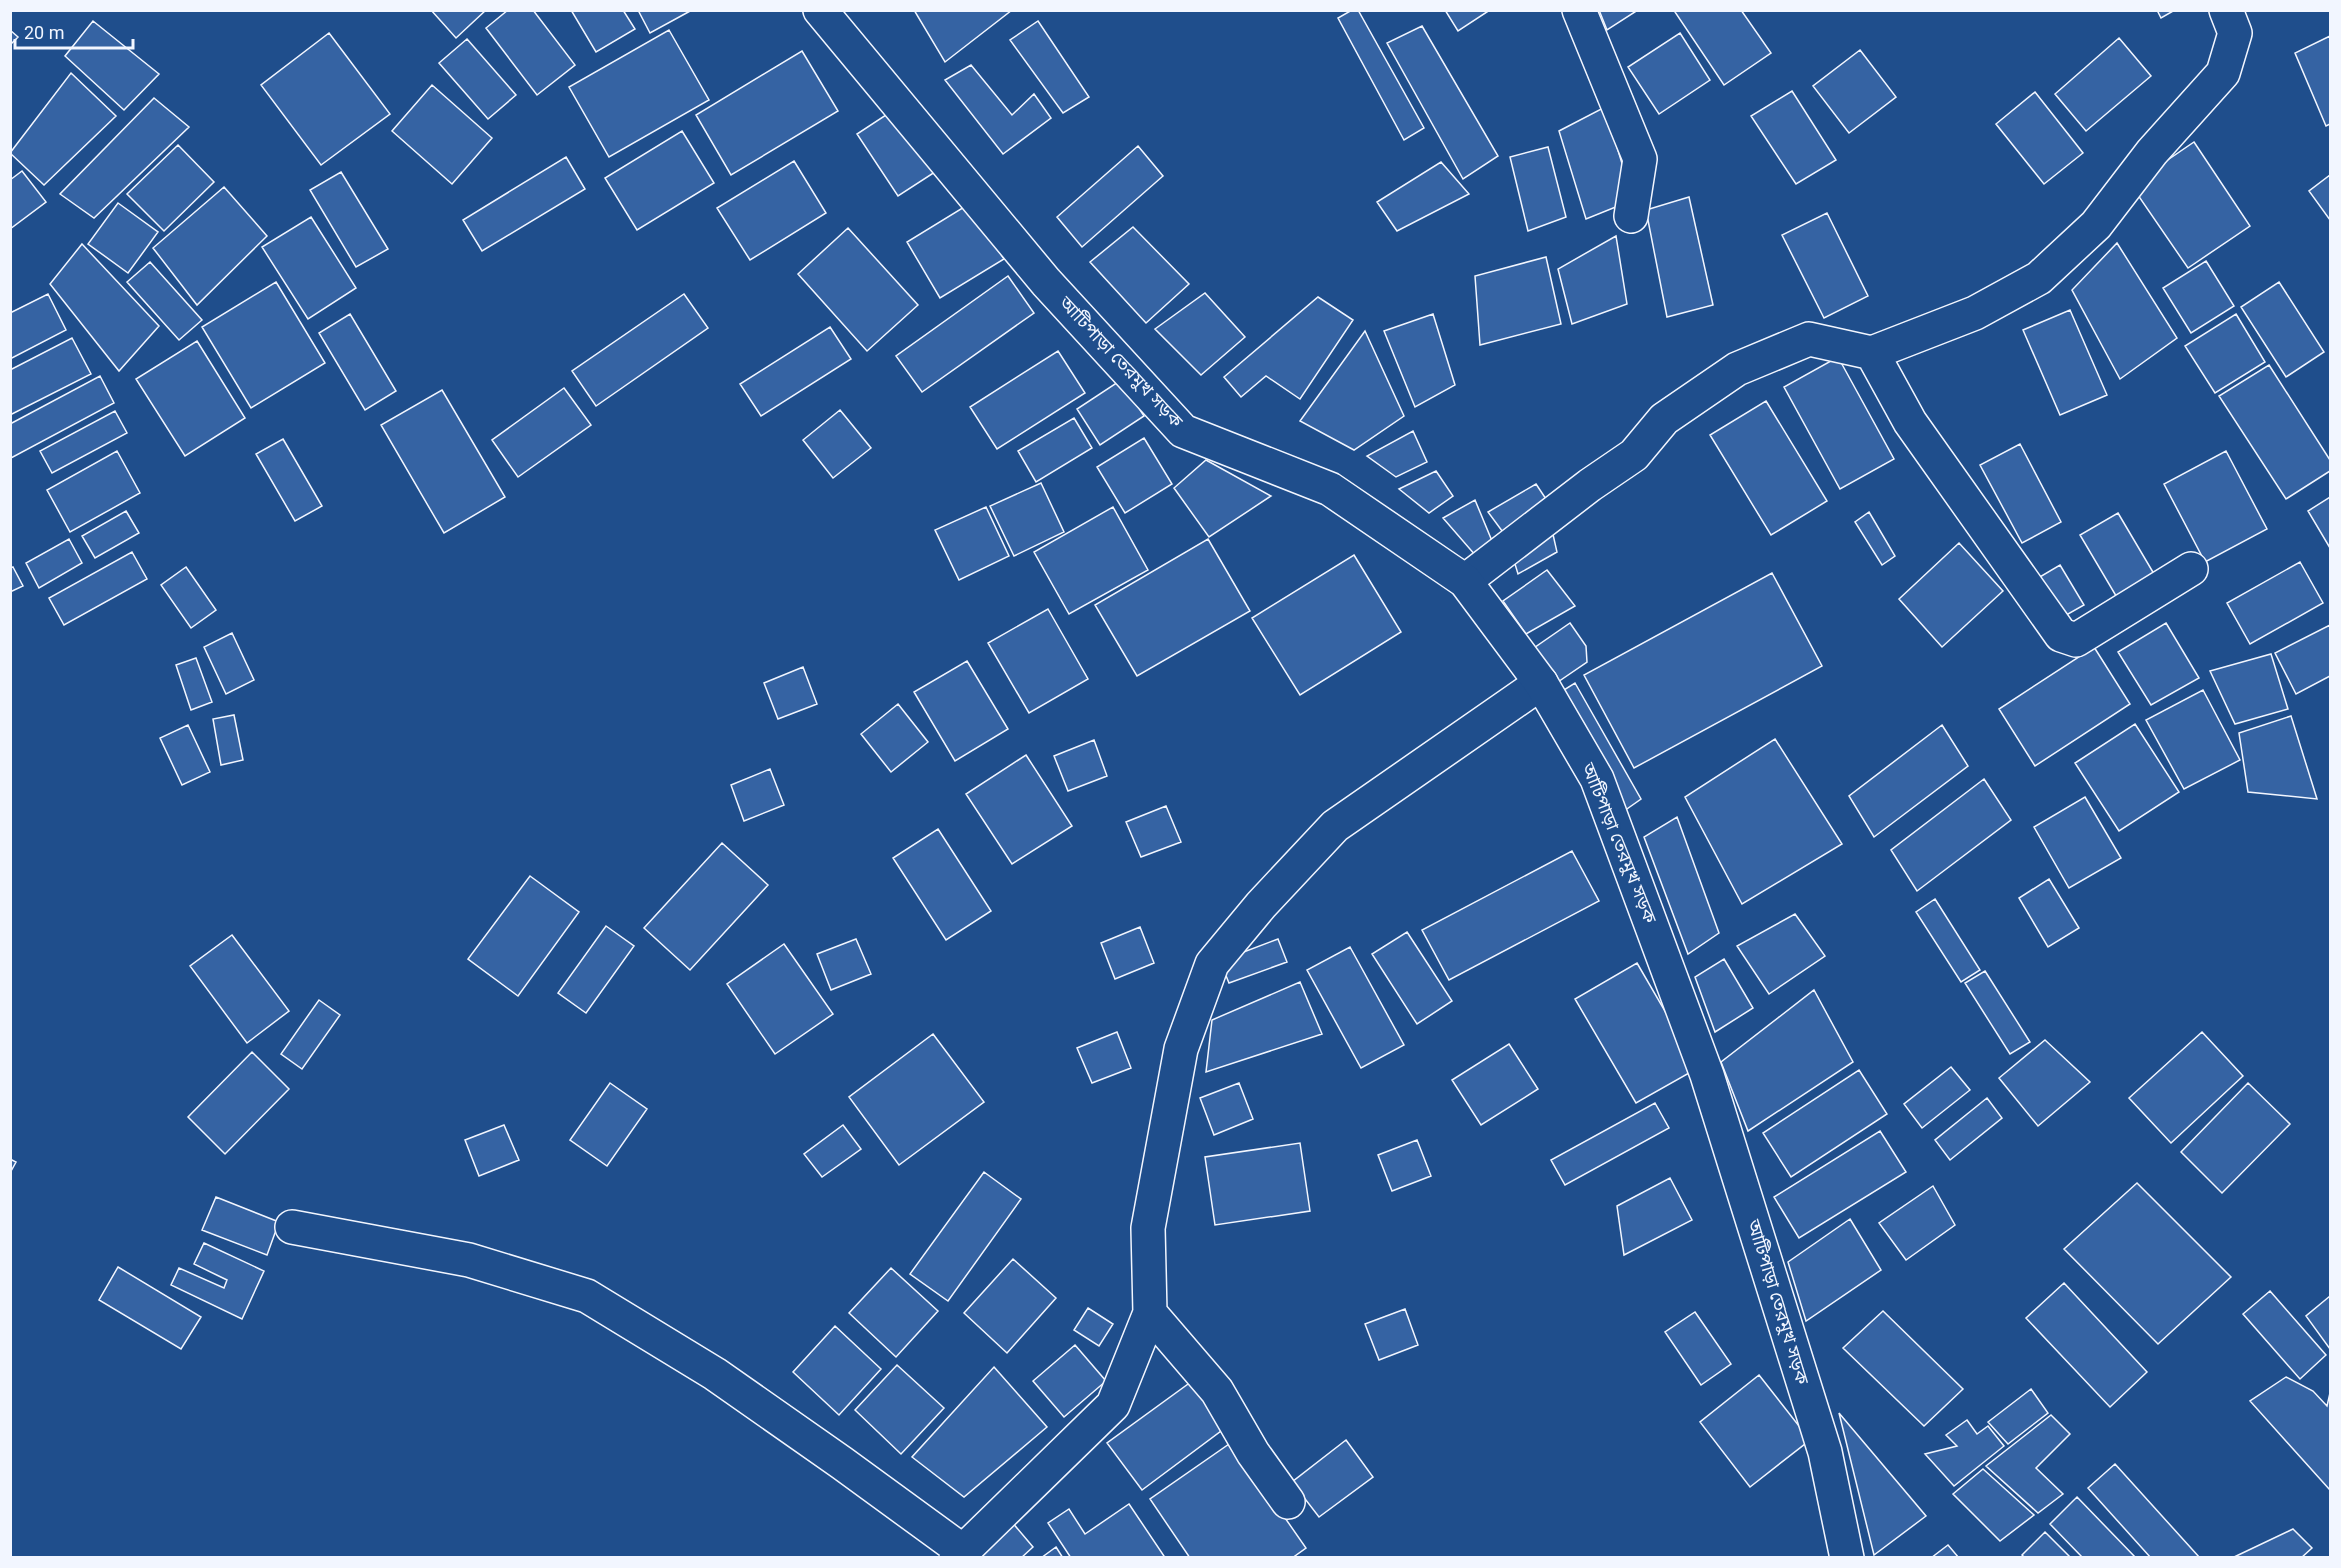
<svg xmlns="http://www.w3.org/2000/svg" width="2341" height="1568" viewBox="0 0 2341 1568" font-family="Roboto,'Noto Sans Bengali',sans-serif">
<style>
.building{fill:#3563a3;stroke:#f2f6ff;stroke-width:1.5}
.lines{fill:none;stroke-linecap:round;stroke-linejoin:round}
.minor-casing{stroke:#f2f6ff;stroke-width:36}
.major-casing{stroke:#f2f6ff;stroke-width:36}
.minor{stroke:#1f4e8c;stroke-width:33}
.major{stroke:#1f4e8c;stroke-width:33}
.labels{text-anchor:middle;stroke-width:4.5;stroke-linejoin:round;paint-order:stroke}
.street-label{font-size:18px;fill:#f2f6ff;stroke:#1f4e8c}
</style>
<rect width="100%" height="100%" fill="#1f4e8c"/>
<path class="building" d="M431,10H486L456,38Z
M508,10H533L575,65L537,95L486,28Z
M571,10H623L635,29L596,52Z
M638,10H692L650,33Z
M914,10H1012L945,62Z
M1352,10H1358L1424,128L1404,140L1338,18Z
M1445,10H1490L1458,31Z
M1599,10H1638L1607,30Z
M1678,10H1741L1771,53L1724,85L1675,12Z
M2157,10H2175L2161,18Z
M93,21L159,74L124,110L65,56Z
M1038,21L1089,97L1063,113L1010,40Z
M1422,26L1498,156L1463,179L1387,43Z
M10,30L18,37L10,45Z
M669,30L709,100L609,157L569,87Z
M329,33L390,114L321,165L261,85Z
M1680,33L1710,80L1659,114L1628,67Z
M2330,36V124L2326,126L2295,53Z
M2119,38L2151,76L2086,131L2055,94Z
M467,39L516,95L488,119L439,63Z
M1860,50L1896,97L1849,133L1813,86Z
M802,51L838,111L731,175L696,115Z
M971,65L1012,115L1034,94L1051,118L1003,154L945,80Z
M71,73L116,116L44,185L10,153Z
M432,85L492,138L452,184L392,131Z
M1792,91L1836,160L1796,184L1751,116Z
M2035,92L2083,153L2044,184L1996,124Z
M154,98L189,127L94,218L60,194Z
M1605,107L1633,200L1586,219L1559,131Z
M895,109L935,172L898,196L857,134Z
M682,131L714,183L637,230L605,178Z
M2194,142L2250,226L2188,268L2131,185Z
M178,145L214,182L164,231L127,194Z
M1138,146L1163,176L1082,247L1057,217Z
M1548,147L1566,217L1528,231L1510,157Z
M566,157L585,189L482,251L463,220Z
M794,161L826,213L750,260L717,208Z
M1441,162L1469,194L1397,231L1377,202Z
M22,171L46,202L10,229V180Z
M341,172L388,249L356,267L310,190Z
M2330,175V220L2309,191Z
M224,187L267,236L197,305L153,248Z
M1689,197L1713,305L1667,317L1646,210Z
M118,203L158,232L128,273L88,244Z
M969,204L1004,259L940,298L907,242Z
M1827,213L1868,296L1824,318L1782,235Z
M311,217L356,288L308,319L262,247Z
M1133,227L1189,284L1146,323L1090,262Z
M848,228L918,305L867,351L798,274Z
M1616,236L1627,304L1572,324L1558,269Z
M2117,243L2177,338L2120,379L2072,290Z
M82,244L159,326L119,371L50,284Z
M1546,257L1561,324L1480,345L1475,276Z
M2206,261L2234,306L2191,333L2163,288Z
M150,262L202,320L179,340L127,282Z
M1008,276L1034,313L922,392L896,356Z
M276,282L325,363L251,408L202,327Z
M2279,282L2324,352L2286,377L2241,307Z
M1205,293L1245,337L1201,375L1155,329Z
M48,294L66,330L10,359V313Z
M684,294L708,328L596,406L572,371Z
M1318,297L1353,320L1300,399L1266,376L1241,397L1224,377Z
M2070,310L2107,395L2060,415L2023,330Z
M350,314L396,391L365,410L319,333Z
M1433,314L1455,385L1415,407L1384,331Z
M2236,314L2265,362L2215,393L2185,346Z
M830,327L851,359L761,416L740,384Z
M1365,331L1404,416L1354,450L1300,421Z
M72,338L91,374L10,415V370Z
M197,341L245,418L185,456L136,379Z
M1058,351L1085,393L997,449L970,407Z
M1838,357L1894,459L1840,489L1784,387Z
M2269,365L2330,460V471L2286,499L2219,396Z
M100,376L114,403L11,458L10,424Z
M1121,380L1144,416L1100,445L1077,409Z
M564,388L591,425L518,477L492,440Z
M442,390L505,497L444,533L381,425Z
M1766,401L1827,501L1771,535L1710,435Z
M840,410L871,448L833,478L803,440Z
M115,411L127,433L52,473L40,451Z
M1074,418L1092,448L1036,482L1018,451Z
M1413,431L1427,462L1396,477L1367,456Z
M1144,438L1172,484L1125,513L1097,467Z
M283,439L322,506L295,521L256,454Z
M2020,444L2061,522L2022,543L1980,465Z
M117,451L140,493L70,532L47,490Z
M2226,451L2267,529L2205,562L2164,484Z
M1206,460L1271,496L1209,537L1174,488Z
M1436,471L1453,496L1429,513L1399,489Z
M1041,483L1064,532L1014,556L990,506Z
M1536,484L1554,511L1508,539L1488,512Z
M2330,497V548L2308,511Z
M1475,500L1497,553L1476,556L1443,518Z
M986,507L1009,556L959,580L935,530Z
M1113,507L1148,570L1069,614L1034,552Z
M126,511L139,533L95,558L82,536Z
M1869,512L1895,556L1882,565L1855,522Z
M2118,513L2160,584L2122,606L2080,535Z
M1552,530L1557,552L1518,574L1511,551Z
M69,539L82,563L39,588L26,563Z
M1208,539L1250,611L1137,676L1095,605Z
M1959,543L2003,591L1942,647L1899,599Z
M132,552L147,579L64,625L49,598Z
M1354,555L1401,632L1300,695L1252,618Z
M2300,562L2323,603L2250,644L2227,603Z
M2060,565L2084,605L2061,618L2038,578Z
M13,567L23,586L10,592V568Z
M186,567L216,610L191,628L161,585Z
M1547,570L1575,606L1526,634L1503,601Z
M1772,573L1822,666L1634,768L1584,675Z
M1048,609L1088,679L1029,713L988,643Z
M1570,623L1586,646L1587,662L1552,686L1531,650Z
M2166,623L2199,678L2151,705L2118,652Z
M2330,625V676L2296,694L2275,653Z
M232,633L254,680L226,694L204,647Z
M2094,647L2130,704L2035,766L1999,709Z
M2271,654L2288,709L2235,724L2210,671Z
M196,658L212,702L191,710L176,665Z
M967,661L1008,729L955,761L914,692Z
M803,667L817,704L778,719L764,683Z
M1575,683L1641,799L1624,811L1559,693Z
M2203,690L2240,760L2184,789L2146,720Z
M898,704L928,742L891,772L861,734Z
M234,715L243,760L221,765L213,719Z
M2291,716L2317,799L2248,792L2239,733Z
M2135,724L2179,792L2119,831L2075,763Z
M188,725L210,772L182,785L160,738Z
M1942,725L1968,766L1874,837L1849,796Z
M1775,739L1842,844L1742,904L1685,797Z
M1094,740L1107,776L1068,791L1054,756Z
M1026,755L1072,826L1012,864L966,794Z
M770,769L784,805L744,821L731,785Z
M1984,779L2011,820L1917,891L1891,850Z
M2085,797L2121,858L2069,888L2034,827Z
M1166,806L1181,842L1141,857L1126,822Z
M1677,817L1719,933L1688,954L1644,837Z
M938,829L991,911L946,940L893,858Z
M722,843L768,885L690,970L644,928Z
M1572,851L1599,901L1449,980L1422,930Z
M530,876L579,912L518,996L468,959Z
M2049,879L2079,928L2048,947L2019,898Z
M1935,899L1980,970L1961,982L1916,912Z
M1795,914L1825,956L1769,994L1737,946Z
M606,926L634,946L586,1013L558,993Z
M1140,927L1154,963L1115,979L1101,943Z
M1407,932L1452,1001L1417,1024L1372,954Z
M232,935L289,1011L247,1043L190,966Z
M856,939L871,974L831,990L817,954Z
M1278,939L1287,962L1229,983L1220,961Z
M784,944L833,1014L775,1054L727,984Z
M1350,947L1404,1045L1361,1068L1307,970Z
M1724,959L1753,1008L1715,1032L1695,977Z
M1637,963L1698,1068L1636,1103L1575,999Z
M1985,971L2030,1042L2010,1054L1965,983Z
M1300,982L1322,1034L1206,1072L1212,1020Z
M1814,990L1853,1062L1748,1131L1721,1062Z
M319,1000L340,1015L302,1069L281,1054Z
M1117,1032L1131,1068L1092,1083L1077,1048Z
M2202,1032L2243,1076L2171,1143L2129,1098Z
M933,1034L984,1102L899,1165L849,1097Z
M2045,1040L2090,1082L2038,1126L1999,1078Z
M1509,1044L1538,1089L1481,1125L1452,1080Z
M252,1052L289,1089L225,1154L188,1117Z
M1951,1067L1970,1090L1922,1128L1904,1104Z
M1859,1070L1887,1114L1791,1177L1763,1133Z
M610,1083L647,1109L607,1166L570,1140Z
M1239,1083L1253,1119L1214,1135L1200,1098Z
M2248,1083L2290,1124L2222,1193L2181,1152Z
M1987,1098L2002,1118L1950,1160L1935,1140Z
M1655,1103L1669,1128L1565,1185L1551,1160Z
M504,1125L519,1160L479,1176L465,1140Z
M843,1125L861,1149L822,1177L804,1154Z
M1880,1131L1906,1172L1799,1238L1774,1197Z
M1417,1140L1431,1176L1392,1191L1378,1155Z
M1300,1143L1310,1211L1215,1225L1205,1157Z
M10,1159L16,1162L10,1173Z
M984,1172L1021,1199L948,1301L910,1274Z
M1670,1178L1692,1220L1624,1255L1617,1206Z
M2137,1183L2231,1277L2158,1344L2064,1249Z
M1933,1186L1955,1225L1906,1260L1879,1223Z
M216,1197L279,1222L267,1255L202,1230Z
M1850,1219L1881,1270L1806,1321L1788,1262Z
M204,1243L264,1271L242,1319L171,1285L179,1268L224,1288L227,1280L194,1264Z
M1013,1259L1056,1298L1007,1353L964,1313Z
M118,1267L201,1317L181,1349L99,1300Z
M891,1268L938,1311L896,1357L849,1313Z
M2064,1283L2147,1372L2110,1407L2026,1318Z
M2270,1291L2326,1355L2300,1379L2243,1314Z
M2330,1296V1349L2306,1316Z
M1088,1308L1113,1324L1099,1346L1074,1330Z
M1405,1309L1418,1345L1379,1360L1365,1324Z
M1883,1311L1963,1389L1924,1426L1843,1348Z
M1695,1312L1731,1364L1701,1385L1665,1332Z
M835,1326L881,1369L839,1415L793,1372Z
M1075,1345L1106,1381L1064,1417L1033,1381Z
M897,1365L944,1408L901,1454L855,1410Z
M994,1367L1047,1427L964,1497L912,1457Z
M1759,1375L1810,1440L1750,1487L1700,1422Z
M2286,1377L2313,1391L2327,1406L2330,1393V1490L2250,1401Z
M1195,1379L1229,1425L1142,1490L1107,1443Z
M2031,1389L2048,1413L2008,1444L1988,1422Z
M1839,1413L1926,1516L1874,1555Z
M2051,1415L2070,1434L2036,1468L2063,1494L2038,1513L1986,1466Z
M1967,1420L1977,1434L1988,1426L2004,1446L1954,1486L1925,1454L1957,1446L1946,1435Z
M1346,1440L1373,1477L1319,1517L1292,1482Z
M1232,1442L1306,1548L1292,1558H1190L1150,1499Z
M2115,1464L2200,1558H2151L2088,1488Z
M1983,1469L2034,1515L2000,1541L1953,1494Z
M2077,1497L2136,1558H2083L2050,1524Z
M1129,1504L1164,1556L1161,1558H1071L1048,1523L1069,1509L1085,1534Z
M1011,1521L1033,1547L1021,1558H970Z
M2293,1529L2312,1548L2301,1558H2232Z
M2045,1532L2071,1558H2025L2022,1555Z
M1948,1545L1959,1558H1931Z
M1056,1547L1063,1558H1041Z"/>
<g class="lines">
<defs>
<path id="minor" d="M1579,10L1640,159L1631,216
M1872,353L1910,422L2061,635L2076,640L2191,569
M1465,581L1590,485L1634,455L1664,419L1737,369L1809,339L1872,353L1975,313L2039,278L2096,225L2152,152L2223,73L2235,33L2226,10
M292,1227L469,1260L587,1296L715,1374L842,1463L964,1552
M1288,1502L1253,1453L1217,1391L1150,1313L1148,1228L1181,1049L1212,964L1261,905L1335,826L1541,683
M956,1558L1113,1405L1150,1313"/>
<path id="major" d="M820,10L1046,282L1183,431L1330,489L1465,581L1541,683L1597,779L1707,1075L1825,1452L1847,1558"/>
</defs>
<use href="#minor" class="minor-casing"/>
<use href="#major" class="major-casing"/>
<use href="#minor" class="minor"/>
<use href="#major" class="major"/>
</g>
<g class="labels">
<g class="street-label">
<text transform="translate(1121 362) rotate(47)" y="6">আটিপাড়া তেরমুখ সড়ক</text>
<text transform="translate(1619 843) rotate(68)" y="6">আটিপাড়া তেরমুখ সড়ক</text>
<text transform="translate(1778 1302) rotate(73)" y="6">আটিপাড়া তেরমুখ সড়ক</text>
</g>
</g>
<rect width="2341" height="1568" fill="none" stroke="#f2f6ff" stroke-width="24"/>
<path d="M15 39v9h118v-9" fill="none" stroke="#f2f6ff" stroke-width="3"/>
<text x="24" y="39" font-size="18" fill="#f2f6ff" stroke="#1f4e8c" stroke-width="4.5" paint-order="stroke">20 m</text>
</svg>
